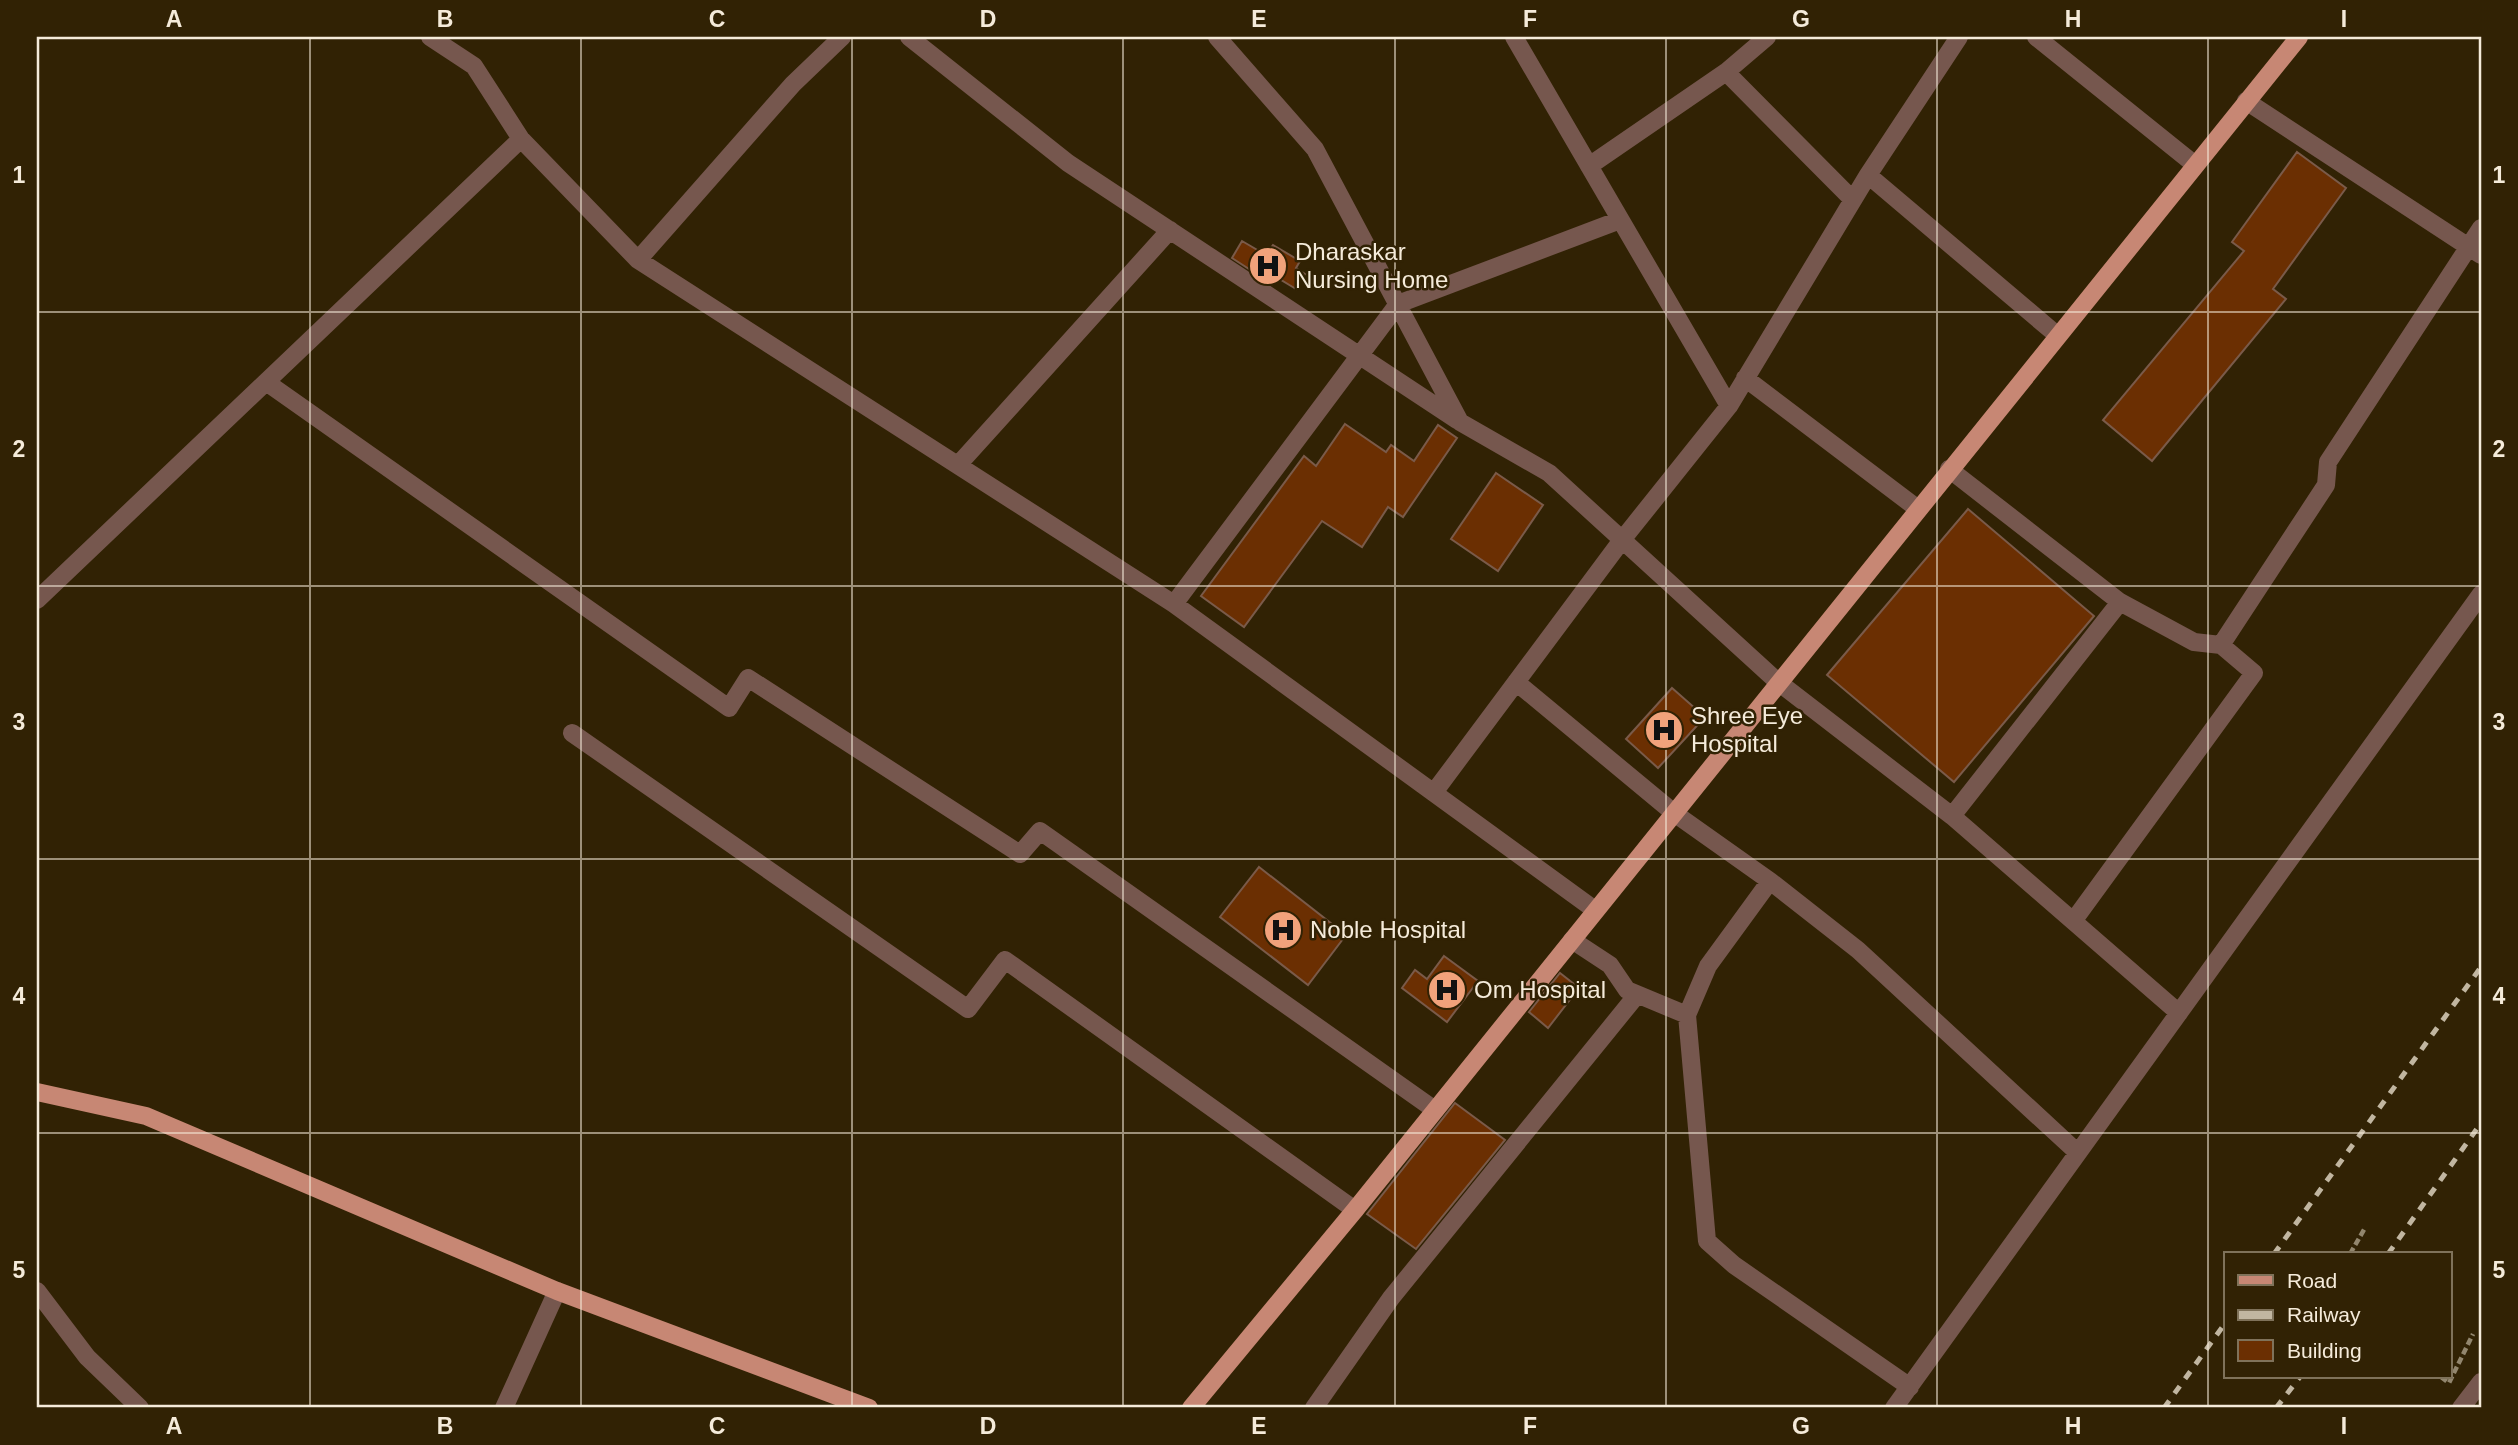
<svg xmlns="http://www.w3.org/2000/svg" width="2518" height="1445" viewBox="0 0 2518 1445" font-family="Arial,sans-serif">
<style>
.building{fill:#6b2f02;stroke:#7a5a49;stroke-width:2}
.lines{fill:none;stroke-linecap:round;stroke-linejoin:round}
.path{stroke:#92866e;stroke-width:4.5;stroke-dasharray:7 3.5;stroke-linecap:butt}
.minor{stroke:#76574e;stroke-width:18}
.major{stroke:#c78774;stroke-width:18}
.rail{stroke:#c1b6a1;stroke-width:5;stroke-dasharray:9 9;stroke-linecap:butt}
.grid{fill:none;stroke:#f5ebda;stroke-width:2;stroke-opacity:0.55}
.labels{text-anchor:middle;stroke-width:5;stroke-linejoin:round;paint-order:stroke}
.poi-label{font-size:24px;fill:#f5ebda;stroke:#312204;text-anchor:start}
.neatline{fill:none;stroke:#f5ebda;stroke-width:2.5}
.grid-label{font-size:23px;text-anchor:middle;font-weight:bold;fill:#f5ebda}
</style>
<rect width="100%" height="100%" fill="#312204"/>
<path class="building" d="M2297,152L2346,188L2273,289L2286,299L2152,461L2103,420L2244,251L2232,242Z
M1242,241L1266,255L1273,245L1300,261L1296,268L1305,274L1296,289L1276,277L1272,284L1232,258Z
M1345,424L1386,452L1391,445L1414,461L1438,425L1457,438L1403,517L1388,507L1362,547L1322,521L1244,627L1201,596L1304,456L1316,466Z
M1496,473L1543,505L1498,571L1451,539Z
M1968,509L2094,616L1954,782L1827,675Z
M1672,688L1705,717L1658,768L1626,739Z
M1259,867L1346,935L1308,985L1220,917Z
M1444,956L1478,981L1447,1022L1402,988L1415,970L1427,979Z
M1560,973L1579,988L1548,1028L1529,1012Z
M1455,1103L1505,1140L1416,1249L1367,1214Z"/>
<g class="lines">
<path class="path" d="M2350,1254L2365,1228
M2441,1377L2449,1383L2473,1334"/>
<path class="minor" d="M430,37L474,66L521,139
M909,37L1068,163L1457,420
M1217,37L1315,149L1460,422L1549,473L1778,682L1952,816L2179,1013
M1514,37L1729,406
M2036,37L2194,164
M1726,72L1853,200
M2246,101L2481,255
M1589,166L1726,72L1767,37
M1868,175L2057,335
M638,260L793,84L842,37
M1745,378L1918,509
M266,382L729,708L748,678L1020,854L1040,831L1435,1110
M958,465L1170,230
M1949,469L2120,602L2194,642L2221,645L2254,673L2074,920
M37,600L521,139L638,260L1174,604L1595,910
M1174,604L1398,304L1620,220
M2221,645L2326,485L2328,462L2481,228
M1516,682L1674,813L1770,881L1858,950L2078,1153
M572,733L968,1009L1005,960L1355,1210
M1435,791L1622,540L1729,406L1868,175L1959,37
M1952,816L2120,602
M1770,881L1708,966L1687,1015L1707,1241L1734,1265L1910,1387
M1572,940L1610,965L1627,990L1687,1015
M37,1291L87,1357L140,1408
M504,1408L557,1291
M1314,1408L1391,1298L1636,996
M1894,1408L2481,594
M2461,1408L2481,1382"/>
<path class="major" d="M37,1092L146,1116L557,1291L869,1408
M1191,1408L1355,1210L2299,37"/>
<path class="rail" d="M2274,1254L2481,967
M2388,1254L2481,1123
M2164,1408L2226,1322
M2276,1408L2300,1377"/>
</g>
<path class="grid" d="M310,37V1408M581,37V1408M852,37V1408M1123,37V1408M1395,37V1408M1666,37V1408M1937,37V1408M2208,37V1408M37,312H2481M37,586H2481M37,859H2481M37,1133H2481"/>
<defs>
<symbol id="hospital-disc" viewBox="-11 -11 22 22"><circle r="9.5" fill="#f1a27b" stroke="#312204"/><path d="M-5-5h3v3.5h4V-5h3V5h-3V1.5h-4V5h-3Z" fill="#111"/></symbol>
</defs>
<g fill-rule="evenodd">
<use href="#hospital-disc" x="1246" y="244" width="44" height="44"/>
<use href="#hospital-disc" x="1642" y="708" width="44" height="44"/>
<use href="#hospital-disc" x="1261" y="908" width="44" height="44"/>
<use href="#hospital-disc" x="1425" y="968" width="44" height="44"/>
</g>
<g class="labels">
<g class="poi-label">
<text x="1295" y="260">Dharaskar<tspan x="1295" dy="28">Nursing Home</tspan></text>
<text x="1691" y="724">Shree Eye<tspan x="1691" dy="28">Hospital</tspan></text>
<text x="1310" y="938">Noble Hospital</text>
<text x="1474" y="998">Om Hospital</text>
</g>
</g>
<rect width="2518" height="1445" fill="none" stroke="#312204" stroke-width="77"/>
<rect x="2224" y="1252" width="228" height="126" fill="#312204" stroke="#7f725a" stroke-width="2"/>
<rect x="2238" y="1275" width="35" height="10" fill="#c78774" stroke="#7f725a" stroke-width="2"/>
<text x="2287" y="1288" font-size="21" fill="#f5ebda">Road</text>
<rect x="2238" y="1310" width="35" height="10" fill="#c1b6a1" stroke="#7f725a" stroke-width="2"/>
<text x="2287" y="1322" font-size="21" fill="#f5ebda">Railway</text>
<rect x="2238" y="1340" width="35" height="21" fill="#6b2f02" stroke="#7f725a" stroke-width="2"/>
<text x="2287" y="1358" font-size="21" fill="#f5ebda">Building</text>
<rect x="38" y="38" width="2442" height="1368" class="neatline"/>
<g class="grid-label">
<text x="174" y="27">A</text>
<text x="445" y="27">B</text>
<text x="717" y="27">C</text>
<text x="988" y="27">D</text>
<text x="1259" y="27">E</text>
<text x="1530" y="27">F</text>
<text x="1801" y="27">G</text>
<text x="2073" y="27">H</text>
<text x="2344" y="27">I</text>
<text x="19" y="183">1</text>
<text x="2499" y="183">1</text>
<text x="19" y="457">2</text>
<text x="2499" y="457">2</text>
<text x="19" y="730">3</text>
<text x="2499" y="730">3</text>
<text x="19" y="1004">4</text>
<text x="2499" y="1004">4</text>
<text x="19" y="1278">5</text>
<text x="2499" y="1278">5</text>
<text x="174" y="1434">A</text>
<text x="445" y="1434">B</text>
<text x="717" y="1434">C</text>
<text x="988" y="1434">D</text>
<text x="1259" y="1434">E</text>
<text x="1530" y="1434">F</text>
<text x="1801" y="1434">G</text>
<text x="2073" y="1434">H</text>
<text x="2344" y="1434">I</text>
</g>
</svg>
